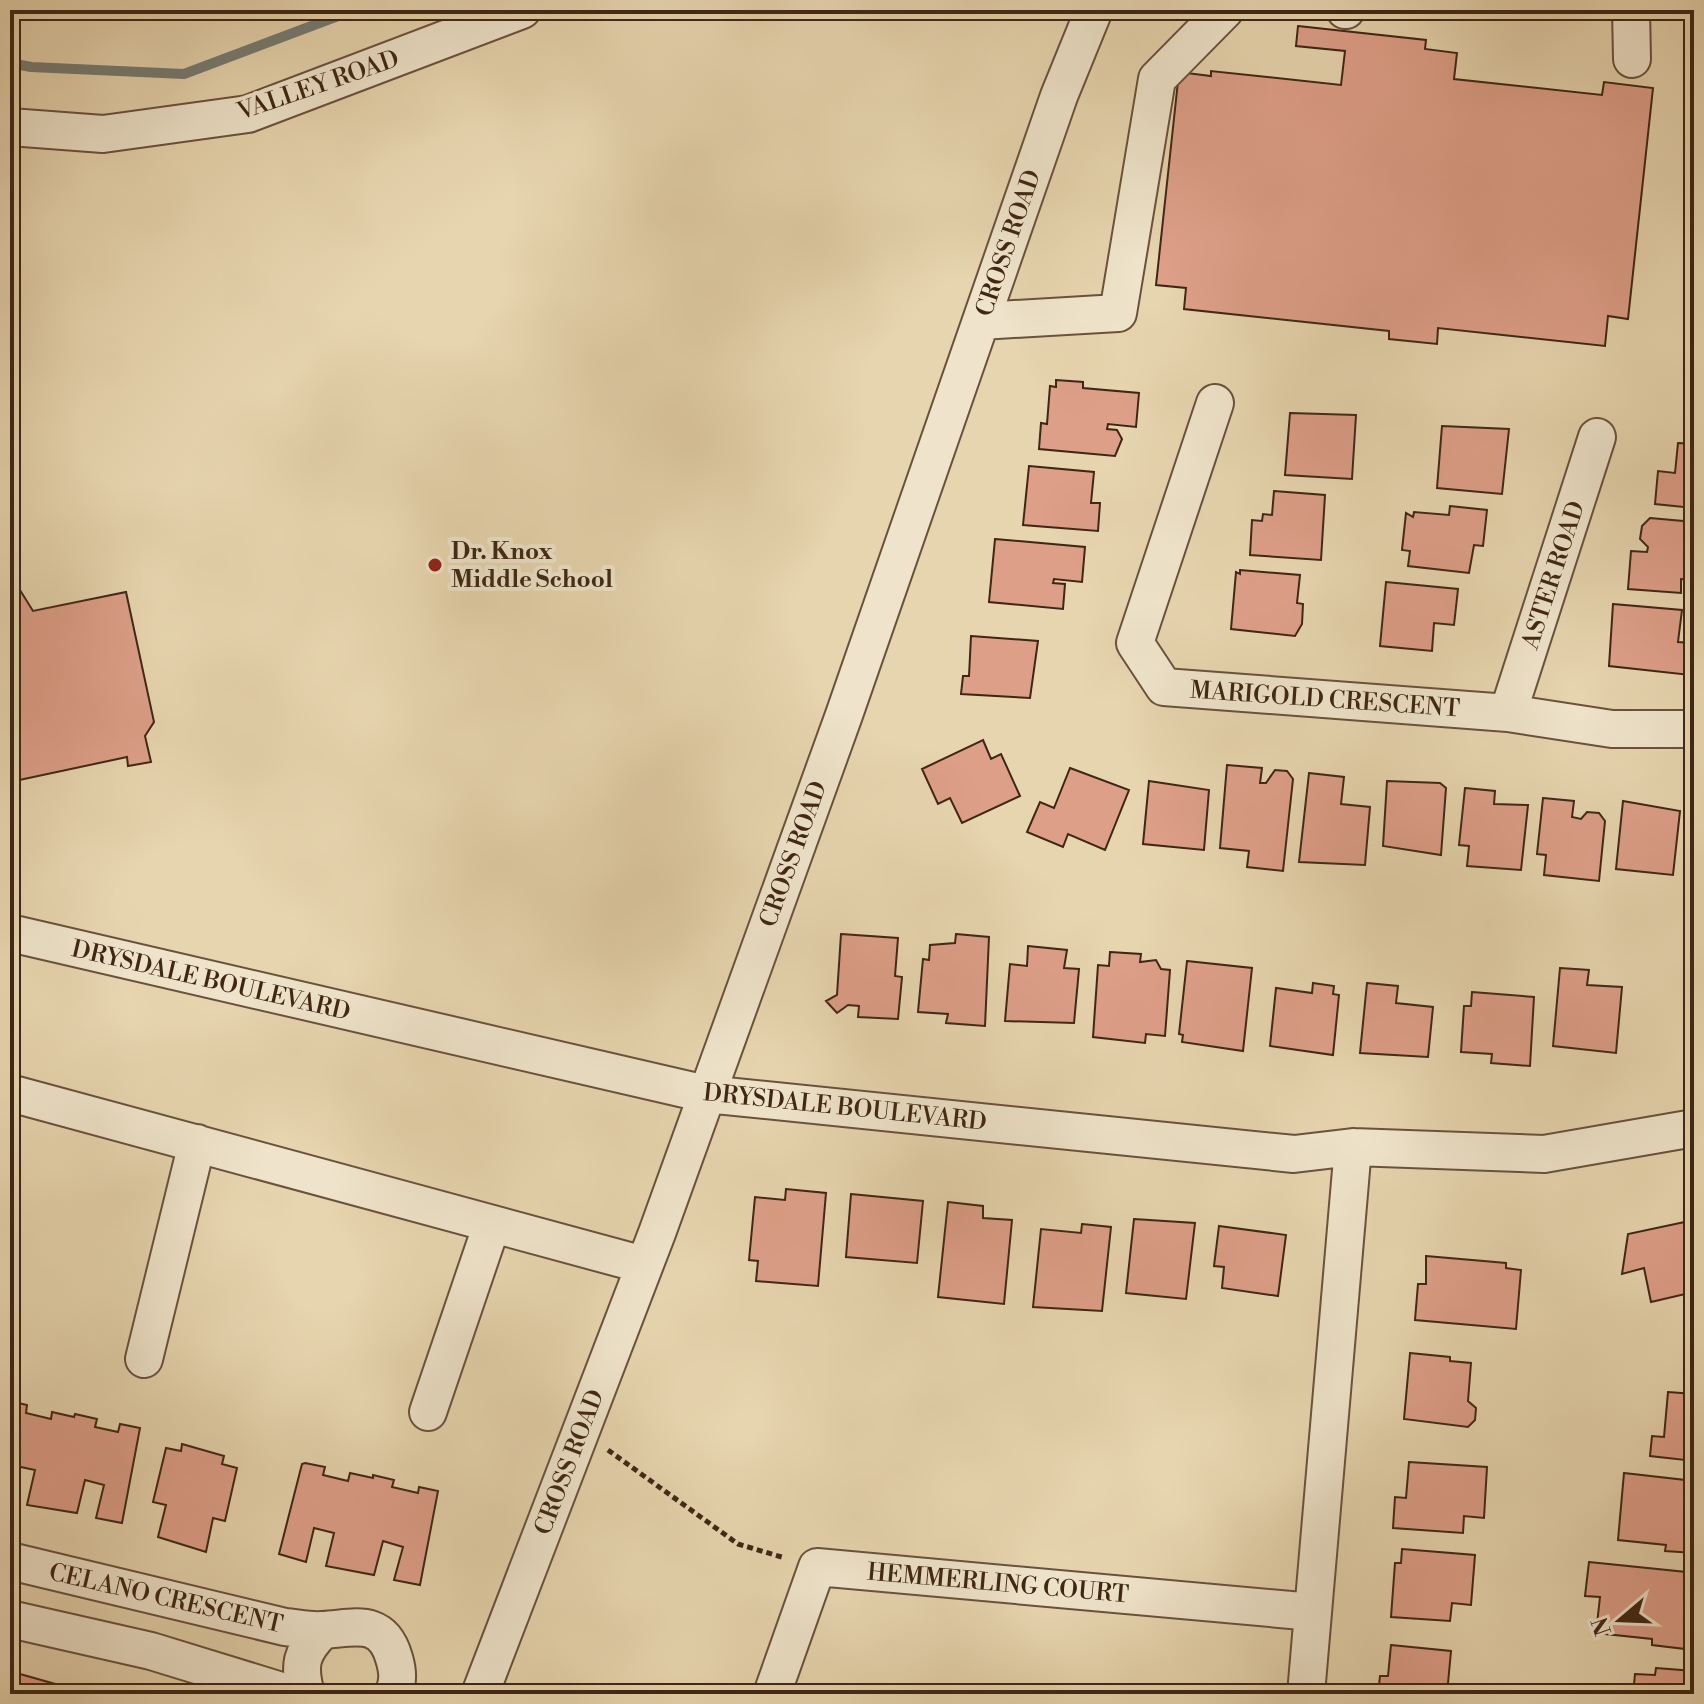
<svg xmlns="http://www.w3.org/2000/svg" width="1704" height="1704" viewBox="0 0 1704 1704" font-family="'Libre Bodoni',serif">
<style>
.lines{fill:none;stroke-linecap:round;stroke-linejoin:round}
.stream{stroke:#767c74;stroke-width:10}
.building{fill:#de9f89;stroke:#3f2615;stroke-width:2}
.minor-casing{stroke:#69523c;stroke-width:40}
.path{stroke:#3f2615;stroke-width:5;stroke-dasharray:6 4;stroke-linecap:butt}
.minor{stroke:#efe4cb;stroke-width:36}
.poi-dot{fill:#8f2418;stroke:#efe4cb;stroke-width:3}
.labels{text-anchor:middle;stroke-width:8;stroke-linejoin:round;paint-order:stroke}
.street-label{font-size:24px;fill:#3f2615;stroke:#efe4cb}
.poi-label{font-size:24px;font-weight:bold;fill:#3f2615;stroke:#efe4cb;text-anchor:start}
</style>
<rect width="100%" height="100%" fill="#e7d5af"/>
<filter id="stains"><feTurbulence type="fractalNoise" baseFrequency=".0025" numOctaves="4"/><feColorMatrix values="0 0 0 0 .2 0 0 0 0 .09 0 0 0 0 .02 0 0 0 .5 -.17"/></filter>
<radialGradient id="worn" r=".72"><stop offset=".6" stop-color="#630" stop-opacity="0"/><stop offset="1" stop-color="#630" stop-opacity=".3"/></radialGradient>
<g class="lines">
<path class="stream" d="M10,63L31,67L184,74L354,10"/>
</g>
<path class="building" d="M128,10H206L128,18Z
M1298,26L1426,40L1425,49L1457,53L1454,79L1602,95L1604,82L1653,88L1628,319L1608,316L1605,346L1438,328L1437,344L1389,339V331L1184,309L1186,288L1156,285L1179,72L1211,76V71L1341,85L1345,51L1296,46Z
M1056,380L1083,382V388L1139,393L1136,427L1108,424L1107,429L1117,430L1122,439L1115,456L1039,449L1041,423L1047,424L1050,386L1056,387Z
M1290,413L1356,415L1352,479L1285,475Z
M1442,426L1509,429L1502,494L1437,488Z
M1678,443L1694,444L1693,508L1655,504L1658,471L1675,473Z
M1029,466L1094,472L1091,503H1100L1098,531L1023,525Z
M1274,491L1325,495L1321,560L1250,555L1252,520L1262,521L1263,514L1272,515Z
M1450,506L1487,510L1483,546L1474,545L1469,573L1408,566L1410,551L1402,550L1406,513L1413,517L1414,512L1449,515Z
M1650,518L1694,522V580L1681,579V593L1628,589L1631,551L1647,552L1648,547L1640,539L1642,526Z
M995,539L1085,547L1082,582L1054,579L1053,583L1065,584L1063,609L989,602Z
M1240,570L1300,575L1297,603L1303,604L1302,624L1295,636L1231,629L1236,572L1240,574Z
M10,574L33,611L126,592L154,722L145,736L151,762L128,766L127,757L10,782Z
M1386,582L1458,589L1454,625L1434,623L1432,651L1380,646Z
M1613,604L1682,610L1678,642L1693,643L1690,675L1609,666Z
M971,636L1038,641L1030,698L961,694L963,676H969Z
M983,740L991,759L1001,754L1020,796L962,823L950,798L938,804L922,769Z
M1227,765L1262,768L1260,783H1266L1275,770L1287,771L1293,779L1283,871L1247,867L1249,851L1220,848Z
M1070,768L1129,790L1105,850L1068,834L1063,847L1027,832L1040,802L1054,808Z
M1309,773L1344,777L1341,804L1370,807L1365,865L1299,862Z
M1149,781L1209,790L1204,850L1143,844Z
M1387,781L1440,783L1446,788L1441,855L1383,846Z
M1465,788L1495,791L1494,804L1528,805L1521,870L1467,866L1469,846L1459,845Z
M1543,798L1574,801L1572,817L1581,819L1587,812L1599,813L1605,821L1599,881L1544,875L1546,855L1537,854Z
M1623,801L1680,811L1673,875L1616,869Z
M841,934L898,938L895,976L902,977L898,1019L858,1017L859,1006L848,1005L837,1013L826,1001L837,995Z
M956,934L989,937L985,1026L946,1023L948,1014L918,1012L923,959L929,960L930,945L955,943Z
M1028,946L1067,950L1064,968L1079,969L1074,1023L1005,1021L1010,964L1027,966Z
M1110,952L1141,954L1140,962L1156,960L1161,969L1170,970L1165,1036L1146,1034L1145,1043L1093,1037L1098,965L1109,966Z
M1187,961L1252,968L1243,1051L1182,1042L1183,1035L1179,1034Z
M1560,968L1589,970L1587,985L1622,987L1616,1053L1553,1046Z
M1313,983L1334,986L1333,994L1339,995L1333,1055L1270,1046L1276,988L1312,993Z
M1367,983L1398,986L1396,1003L1433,1007L1428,1057L1360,1053Z
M1472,992L1534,997L1530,1066L1491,1063L1492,1054L1461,1052L1464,1006H1471Z
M786,1189L826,1193L818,1286L756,1281L758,1261L749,1260L755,1197L785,1200Z
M851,1194L923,1201L917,1263L846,1257Z
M948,1202L983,1206V1218L1012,1220L1004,1304L938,1297Z
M1134,1219L1195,1223L1186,1299L1126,1293Z
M1694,1220V1292L1651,1302L1644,1268L1622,1274L1628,1234Z
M1082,1224L1111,1227L1102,1311L1033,1307L1041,1229L1081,1233Z
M1219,1226L1286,1235L1278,1296L1222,1288L1224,1267L1214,1266Z
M1426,1256L1506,1263V1268L1521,1270L1516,1329L1415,1320L1418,1284H1426Z
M1410,1353L1450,1357V1361L1471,1363L1468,1401L1476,1408L1475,1420L1468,1427L1404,1419Z
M1668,1392L1694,1394V1461L1650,1456L1652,1436L1664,1437Z
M10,1401L27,1405L26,1413L51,1419L52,1412L74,1417L75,1414L97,1419L95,1427L118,1432L120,1424L140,1428L122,1523L96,1518L104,1485L85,1480L77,1513L27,1505L35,1470L16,1466L10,1491Z
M182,1444L224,1456L222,1464L237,1468L225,1521L213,1518L206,1552L158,1537L166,1505L153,1502L166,1448L181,1451Z
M1409,1462L1487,1467L1484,1518L1464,1516L1463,1533L1393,1528L1395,1497L1406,1498Z
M305,1463L325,1467L323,1475L348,1481L350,1473L373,1478V1475L394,1480L392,1487L418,1493L419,1487L438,1491L420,1585L394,1580L403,1547L383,1541L374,1575L326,1566L334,1533L314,1528L306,1562L279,1554L302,1464Z
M1624,1473L1694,1481V1553L1665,1551L1666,1545L1618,1540Z
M1402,1549L1475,1555L1471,1605L1452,1603L1450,1621L1391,1617L1395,1563H1401Z
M1589,1562L1686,1572L1684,1592L1694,1593V1650L1652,1645V1639L1596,1633L1600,1597L1585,1596Z
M1391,1645L1451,1651L1447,1694H1378L1380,1676H1388Z
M1656,1668L1694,1671V1694H1633L1635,1674L1655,1675Z
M20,1674L66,1687L64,1694H16Z"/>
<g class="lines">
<defs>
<path id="minor" d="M1345,10H1346
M1631,10L1632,59
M10,127L103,134L248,114L522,10
M981,321L1118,313L1157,79L1225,10
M1215,403L1135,643L1164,687L1508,713L1612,729H1694
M1508,713L1597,437
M10,933L706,1094L1294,1154L1353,1147L1544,1154L1694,1128
M10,1093L644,1265
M144,1359L197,1143
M428,1412L492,1224
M10,1561L285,1627C297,1628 310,1631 322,1630C352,1629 382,1616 394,1658C398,1671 399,1682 393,1694
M10,1619L151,1651L291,1694
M306,1694C298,1665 301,1652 322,1631
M480,1694L657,1233L844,715L1059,96L1094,10
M772,1694L817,1567L1313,1612
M1306,1694L1353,1147"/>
</defs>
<use href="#minor" class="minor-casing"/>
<path class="path" d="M608,1450L738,1544L785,1558"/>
<use href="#minor" class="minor"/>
</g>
<circle class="poi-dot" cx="435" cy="565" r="8"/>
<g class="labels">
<g class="street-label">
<text transform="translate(318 85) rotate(-19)" y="8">VALLEY ROAD</text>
<text transform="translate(1008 243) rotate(-71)" y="8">CROSS ROAD</text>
<text transform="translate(1553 575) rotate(-72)" y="8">ASTER ROAD</text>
<text transform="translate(1325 699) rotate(4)" y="8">MARIGOLD CRESCENT</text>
<text transform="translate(793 854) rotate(-70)" y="8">CROSS ROAD</text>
<text transform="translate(211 980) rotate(13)" y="8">DRYSDALE BOULEVARD</text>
<text transform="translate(845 1107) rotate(6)" y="8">DRYSDALE BOULEVARD</text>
<text transform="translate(569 1462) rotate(-69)" y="8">CROSS ROAD</text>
<text transform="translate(998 1583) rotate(5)" y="8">HEMMERLING COURT</text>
<text transform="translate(166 1598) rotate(13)" y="8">CELANO CRESCENT</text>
</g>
<g class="poi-label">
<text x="451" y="559">Dr. Knox<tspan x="451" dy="28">Middle School</tspan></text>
</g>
</g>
<rect width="1704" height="1704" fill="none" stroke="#e7d5af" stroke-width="40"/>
<rect x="12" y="12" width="1680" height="1680" fill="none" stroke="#3f2615" stroke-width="4"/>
<rect x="20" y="20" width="1664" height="1664" fill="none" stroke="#3f2615" stroke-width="2"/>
<g transform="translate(1620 1620) rotate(251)" stroke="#efe4cb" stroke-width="6" paint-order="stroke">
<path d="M0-6L14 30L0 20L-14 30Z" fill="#3f2615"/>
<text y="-12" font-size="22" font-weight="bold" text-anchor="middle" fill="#3f2615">N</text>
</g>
<rect width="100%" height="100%" filter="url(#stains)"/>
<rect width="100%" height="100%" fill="url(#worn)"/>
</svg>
